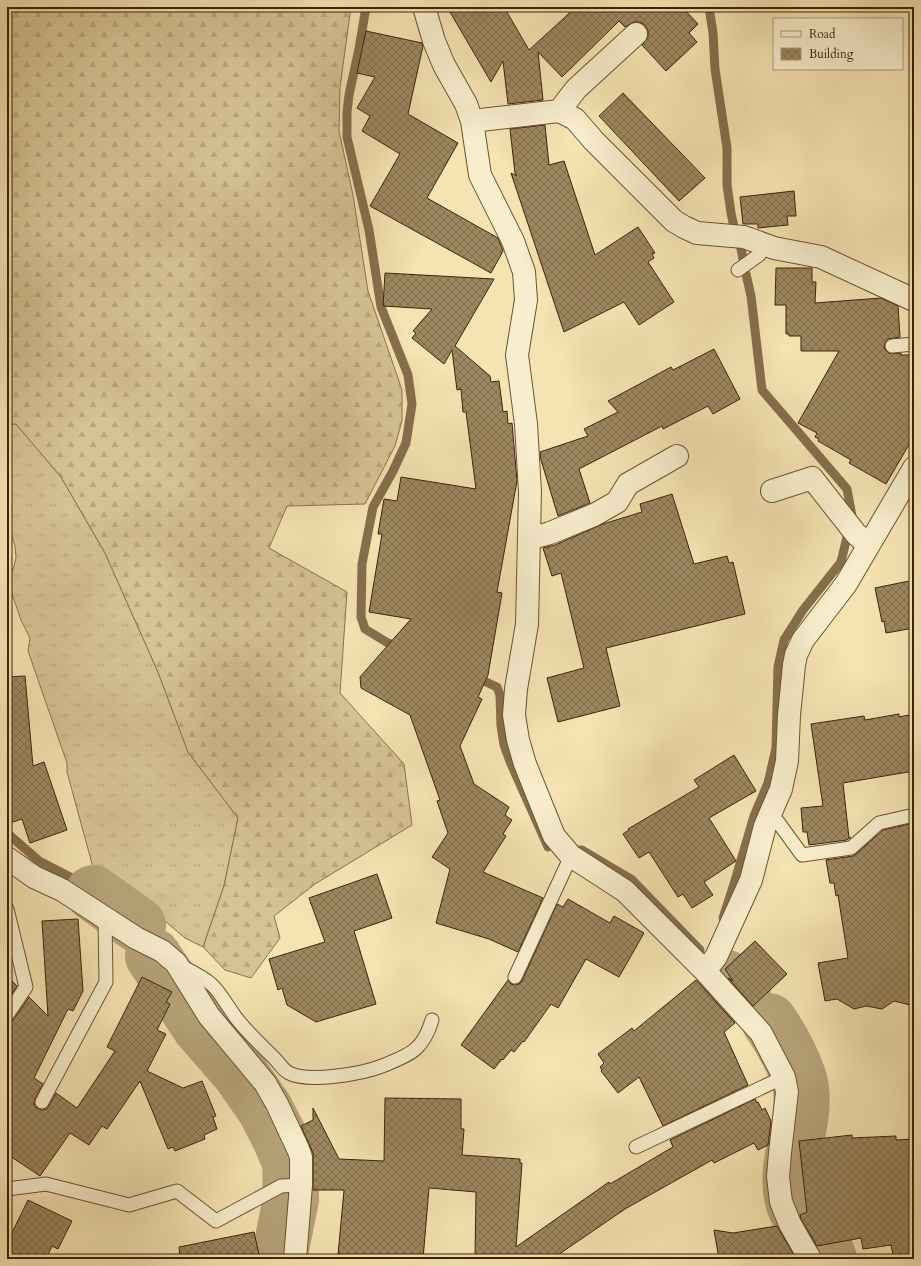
<svg xmlns="http://www.w3.org/2000/svg" width="921" height="1266" viewBox="0 0 921 1266" font-family="Cardo,serif">
<style>
.grass{fill:url(#grass-tufts);stroke:#8a724e}
.forest{fill:url(#forest-firs);stroke:#8a724e}
.lines{fill:none;stroke-linecap:round;stroke-linejoin:round}
.stream{stroke:#866f4c;stroke-width:9}
.river{stroke:#b6a278;stroke-width:56}
.building{fill:url(#building-cross-hatch);stroke:#3d2309}
.service-casing{stroke:#6b5333;stroke-width:15}
.minor-casing{stroke:#6b5333;stroke-width:24}
.service{stroke:#f8edcc;stroke-width:13}
.minor{stroke:#f8edcc;stroke-width:22}
</style>
<defs>
<pattern id="grass-tufts" width="24" height="20" patternUnits="userSpaceOnUse"><rect width="24" height="20" fill="#d6c294"/><path d="M3 7l-1-3M5 7V3M7 7l1-3M15 17l-1-3M17 17v-4M19 17l1-3" fill="none" stroke="#b9a67e"/></pattern>
<pattern id="forest-firs" width="22" height="20" patternUnits="userSpaceOnUse"><rect width="22" height="20" fill="#d6c294"/><path d="M5 1l3.5 6h-7zM16 11l3.5 6h-7z" fill="#b9a67e"/></pattern>
<pattern id="building-cross-hatch" width="8" height="8" patternUnits="userSpaceOnUse"><rect width="8" height="8" fill="#9d8760"/><path d="M0 0l8 8M0 8l8-8" fill="none" stroke="#816e4d"/></pattern>
</defs>
<rect width="100%" height="100%" fill="#f5e3b1"/>
<filter id="stains"><feTurbulence type="fractalNoise" baseFrequency=".005" numOctaves="4"/><feColorMatrix values="0 0 0 0 .2 0 0 0 0 .09 0 0 0 0 .02 0 0 0 .5 -.17"/></filter>
<radialGradient id="worn" r=".72"><stop offset=".6" stop-color="#630" stop-opacity="0"/><stop offset="1" stop-color="#630" stop-opacity=".3"/></radialGradient>
<path class="grass" d="M7,424H16L61,477L105,553L158,672L188,752L238,818L224,886L203,947L185,938L152,910L133,906L103,884L97,879L94,871L67,772V763L28,651L30,638L21,620L12,594L9,577L13,570L16,558L15,546L7,520Z"/>
<path class="forest" d="M7,7H351L340,87L339,131L353,195L368,291L402,390V421L395,446L365,504L287,506L269,548L347,592L340,693L404,764L412,825L315,884L274,916L280,938L251,978L225,970L203,947L224,886L238,818L188,752L158,672L105,553L61,477L16,424H7Z"/>
<g class="lines">
<path class="stream" d="M366,7L359,49L349,95L347,112V137L369,230L381,307L408,375L412,404L406,443L393,471L373,507L362,564L361,617L365,629L388,643L400,648
M709,7L713,33L715,69L727,148V185L731,213L734,227
M740,244L743,259
M475,677L497,687L500,695L501,726L504,745L511,764L548,847
M7,833L39,861L78,881L93,893
M579,850H582L631,879L700,950
M723,918L734,884L754,816L768,783L776,748L778,667L784,640L803,610L841,562L852,516L847,489L762,390L751,296L746,274"/>
<path class="river" d="M93,893L138,925
M153,956L200,1027L240,1073L265,1109L279,1136L290,1162L291,1199L279,1259
M727,978L743,995
M769,1021C781,1038 799,1070 801,1089C806,1127 783,1162 793,1201C797,1216 806,1221 815,1232C822,1240 826,1249 829,1259"/>
</g>
<path class="building" d="M447,7H504L529,50L576,7H682L698,24L689,33L697,42L666,71L642,45L648,37V31L645,25L640,22H634L625,27L619,21L562,77L538,52L543,100L508,104L503,61L491,82Z
M366,31L422,43L423,46L408,114L458,143L427,198L498,238L503,251L491,273L370,206L400,154L362,131L370,116L357,108L375,77L357,73Z
M623,93L705,178L679,201L599,116Z
M545,125L549,165L564,161L595,255L638,227L655,253L652,254L654,258L648,262L674,302L639,325L624,302L564,332L511,173L517,176L515,173L510,129Z
M794,191L796,216H787L788,225L758,228V224H743L740,197Z
M776,268H812V282H816L815,303L881,298L898,306L900,337L888,339L885,343L884,347L886,351L889,353H901V355H914V436L886,484L849,463L851,460L818,441L819,439L815,437L817,433L798,423L839,351H801V336H789V334H786V305H775Z
M385,273L494,279L455,346L490,376L491,382L499,381L503,412L507,411L508,424L512,423L517,481L497,592L502,593L488,675L478,697L482,699L460,746L474,784L509,807L505,815L512,820L503,834L506,836L483,872L543,898L518,952L489,939L436,923L450,869L432,857L448,833L437,801L440,800L410,715L361,688L360,677L411,619L369,612L382,534H378L384,499L397,501L401,477L476,489L466,412H463L461,389L457,390L452,350L444,364L412,338L416,333L413,331L432,309L383,306Z
M714,349L740,399L713,414L708,406L663,429L662,426L579,469L590,503L558,516L541,460L540,452L588,436L584,429L618,412L608,401L671,367L673,370Z
M672,494L694,564L727,556L729,563L733,562L745,614L606,648L620,706L558,722L547,678L584,668L561,573L552,576L543,548L555,545L603,524L642,512L640,504Z
M914,580V628L886,633L884,621L882,622L875,588Z
M25,676L33,766L44,762L67,830L30,843L22,819L7,824V677Z
M899,714V717L914,714V771L843,783L849,838L851,837L847,840L809,845L807,832H803L801,808L823,806L811,724L864,716L865,720Z
M734,755L756,791L709,818L736,861L704,882L713,895L692,908L683,894L678,897L649,852L639,858L623,834L629,830L628,829L699,787L694,780Z
M914,823V1006L894,1001L882,1009L866,1006L854,1009L837,999L825,1001L818,963L848,958L838,895L836,896L834,883H830L826,860L853,856L856,854L883,830Z
M377,874L392,918L354,931L376,1004L316,1022L287,1005L282,988L278,990L269,959L325,942L309,898Z
M568,899L610,923L614,916L644,933L619,977L586,959L558,1008L551,1004L524,1042L523,1041L514,1052L511,1050L503,1060L502,1059L494,1069L461,1045L508,980L511,984L515,985L519,984L522,981L557,904L563,907Z
M78,919L83,991L73,1011L68,1009L34,1078L43,1084L35,1099L34,1103L35,1107L42,1110L47,1109L56,1093L77,1108L115,1051L107,1047L142,977L172,992L166,1002L170,1004L157,1030L166,1034L147,1071L183,1088L202,1081L216,1116L213,1117L217,1129L204,1135L205,1139L175,1151L173,1147L168,1149L140,1081L107,1129L102,1126L89,1145L70,1133L40,1176L7,1154V1023L14,1019L29,997L48,1016L42,921Z
M755,941L787,974L753,1006L728,978L733,981L725,969Z
M7,976L17,986L7,1001Z
M696,980L735,1023L724,1032L748,1085L663,1126L639,1077L618,1093L601,1071L602,1070L600,1067L604,1063L598,1054L632,1028L634,1031Z
M385,1098L461,1099V1129H464L462,1155L520,1159V1163H522L516,1247L609,1182L610,1184L673,1147L670,1140L755,1099L757,1103L758,1102L762,1110L765,1108L771,1121L768,1145L758,1150L754,1143L714,1163L712,1160L625,1209L552,1259H475L476,1192L429,1188L423,1259H360L345,1258V1256L338,1255L344,1190H313V1153L301,1126L313,1120V1108L339,1159L384,1161Z
M852,1135V1138L896,1136V1140L914,1139V1259H894L891,1245L863,1249L861,1238L817,1246L801,1219L800,1215L807,1212L799,1141Z
M28,1200L72,1221L58,1249L52,1246L46,1259H7V1243Z
M777,1226L796,1259H719L714,1230L733,1233Z
M254,1232L260,1259H180L179,1247Z"/>
<g class="lines">
<defs>
<path id="service" d="M738,270L759,255L765,245
M892,346L914,344
M769,816L778,822L802,855L851,848L879,823L914,815
M7,909L26,987L7,1015
M181,966C190,971 205,978 212,985C221,993 229,1009 237,1019C248,1033 262,1046 275,1059C280,1064 283,1070 289,1073C308,1083 362,1074 382,1066C409,1055 423,1051 432,1020
M515,977L571,856
M42,1102L106,982L105,919
M636,1147L784,1077
M7,1189L46,1184L129,1205L177,1191L216,1221L281,1186L301,1185"/>
<path id="minor" d="M424,7L434,41L444,65L466,104L472,121L480,175L513,241L524,272L526,300L517,355L526,424L530,492L527,624L516,689L514,715L518,740L525,764L554,836L571,856L625,891L705,971L761,1033L784,1077L787,1092L780,1153L778,1177L781,1202L790,1224L810,1259
M559,111L576,89L636,34
M472,121L559,111L575,119L594,141L674,221L684,227L697,233L744,237L774,248L821,257L914,300
M772,491L812,478L856,534L869,545
M529,539L550,533L594,515L617,502L628,484L677,456
M7,858L34,877L62,890L136,938L162,951L176,963L209,1016L265,1083L277,1104L298,1149L301,1157V1185L295,1259
M705,971L716,957L751,880L765,826L781,789L787,761L789,715L794,665L796,655L803,640L846,584L914,468"/>
</defs>
<use href="#service" class="service-casing"/>
<use href="#minor" class="minor-casing"/>
<use href="#service" class="service"/>
<use href="#minor" class="minor"/>
</g>
<rect width="921" height="1266" fill="none" stroke="#f5e3b1" stroke-width="24"/>
<rect x="8" y="8" width="905" height="1250" fill="none" stroke="#3d2309" stroke-width="2"/>
<rect x="12" y="12" width="897" height="1242" fill="none" stroke="#3d2309"/>
<rect x="773" y="18" width="130" height="52" fill="#f8edcc" stroke="#ad9c7e"/>
<rect x="781" y="31" width="20" height="6" fill="#f8edcc" stroke="#ad9c7e"/>
<text x="809" y="38" font-size="12" fill="#3d2309">Road</text>
<rect x="781" y="48" width="20" height="12" fill="url(#building-cross-hatch)" stroke="#ad9c7e"/>
<text x="809" y="58" font-size="12" fill="#3d2309">Building</text>
<rect width="100%" height="100%" filter="url(#stains)"/>
<rect width="100%" height="100%" fill="url(#worn)"/>
</svg>
